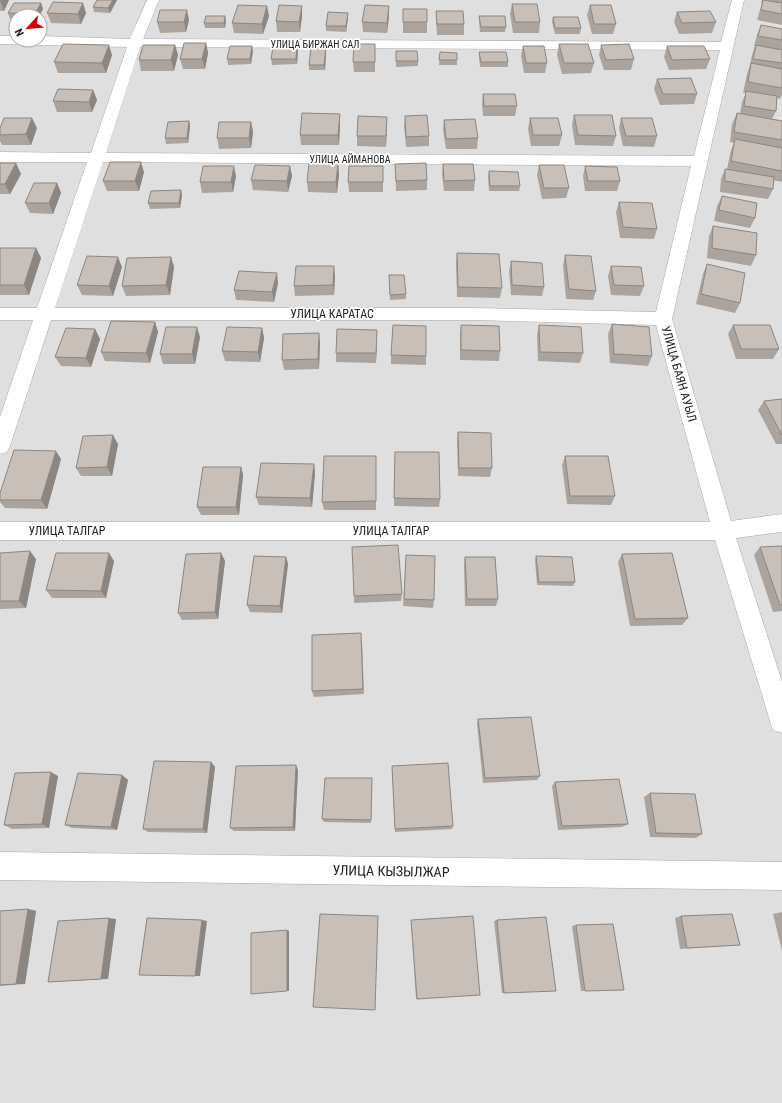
<svg xmlns="http://www.w3.org/2000/svg" width="782" height="1103" viewBox="0 0 782 1103" font-family="'Roboto Condensed',sans-serif">
<style>
.residential{fill:#e0dfdf;fill-rule:evenodd}
.lines{fill:none;stroke-linecap:round;stroke-linejoin:round}
.minor-casing{stroke:#a9a9a9;stroke-width:1}
.minor{fill:#fff;fill-rule:evenodd}
.wall{fill:#aba49e}
.shaded-wall{fill:#8b8681}
.building{fill:#c7bfb8;stroke:#8b8681}
.labels{text-anchor:middle;stroke-width:3.5;stroke-linejoin:round;paint-order:stroke}
.far-street-label{font-size:10px;fill:#222;stroke:#fff}
.street-label{font-size:12px;fill:#222;stroke:#fff}
.near-street-label{font-size:14px;fill:#222;stroke:#fff}
</style>
<rect width="100%" height="100%" fill="#f2efe9"/>
<path class="residential" d="M0,0H782V1103H0ZM16,16H40V40H16Z"/>
<g class="lines">
<defs>
<path id="minor" d="M147,0H159L143,39L721,42L732,0H744L672,319L731,521L782,514V532L736,538L782,682V733L773,730L770,721L715,540H0V522H710L656,325L474,320H51L10,446L7,452L0,454V417L33,320H0V308H37L87,162H0V152L91,153L127,47L0,44V36H16V40H40V36L130,39ZM140,47L720,50L694,156L106,153ZM103,162L691,166L656,312L474,308H55Z
M0,852L782,862V890L0,880Z"/>
</defs>
<use href="#minor" class="minor-casing"/>
<use href="#minor" class="minor"/>
</g>
<path class="wall" d="M0,0H9L4,11H0Z
M97,0H117L110,13L94,12L93,7Z
M762,0H782V25L757,20L760,10L762,3H761Z
M41,3L43,9L39,16H16V19H10L8,13Z
M512,4L540,22L539,33H513L510,14Z
M590,5L616,24L613,34H592L587,15Z
M302,6V16L300,32H277L276,21Z
M389,6V16L387,33L363,32L362,22Z
M403,9L427,22V33H403Z
M436,11L464,24V35H437L436,22Z
M677,12L716,22L712,33L679,34L674,22Z
M47,13H86L81,24L51,23Z
M348,13V18L346,32L326,31V26Z
M269,16L263,34L234,33L232,23Z
M479,16L506,27L505,32H480L479,21Z
M553,17L581,28L580,34H555L552,22Z
M189,20L186,32L160,33L157,22Z
M226,21L225,28H205L204,23Z
M761,25L782,29V95L780,99L777,98L776,111L772,119L782,121V182L773,180V189L768,199L720,192L721,179L725,169H727L731,150L734,143L730,142L732,124L737,113L740,114L742,102L746,93H743L747,74L750,65L752,55L755,46H754L757,35Z
M206,43L208,53L205,69H183L180,59Z
M375,44V72H354L353,62Z
M559,44L594,63L591,73L562,74L557,55Z
M175,45L178,55L174,71H141L139,60Z
M601,45L634,59L631,70H604L599,55Z
M523,46L547,63L545,73H524L521,56Z
M667,46L710,59L706,69L669,70L664,57Z
M297,47L298,52L297,64L272,65L271,59Z
M326,48V53L325,70H309V65Z
M253,51L251,64L228,65L227,59Z
M396,51L418,61V66L396,67Z
M440,52L457,60V65H439Z
M479,52L508,62V67H480L479,57Z
M112,55L106,73H58L54,62Z
M657,79L697,94L694,104L660,105L654,89Z
M93,90L97,100L92,112H57L53,101Z
M483,94L517,106L515,116H483L482,104Z
M340,114V124L339,145H301L300,135Z
M574,115L616,136L613,146L575,145L572,125Z
M405,116L429,136V146L406,147L404,126Z
M530,118L562,135L559,146H531L528,129Z
M621,118L657,136L654,147L623,146L619,128Z
M444,120L478,138L477,149H446L443,130Z
M189,121L190,126L188,143L166,144L165,138Z
M251,122L253,132L251,148L219,149L217,138Z
M387,127L386,147L357,146V136Z
M0,128H37L31,145H2L0,141Z
M0,163L21,174L10,194H0Z
M338,164L339,174L337,193L308,192L307,182Z
M395,164L427,180V190L396,191Z
M443,164L475,180L474,191H444L442,174Z
M539,165L569,188L566,198L542,199L537,175Z
M290,166L292,176L288,192L253,190L251,180Z
M383,166V192H349L348,182Z
M585,166L620,181L617,191H585L583,176Z
M489,171L520,186L519,191H489L488,177Z
M144,172L139,191H107L103,181Z
M236,176L233,192L202,193L200,182Z
M57,183L61,193L53,214L30,213L25,203Z
M181,190L182,195L180,208L150,209L148,203Z
M722,196L755,218L750,228L714,221L717,206Z
M619,202L657,229L654,239L620,238L616,212Z
M713,226L756,255L751,266L707,258L709,236Z
M0,248H36L41,258L29,295H0Z
M457,253L502,288L500,298L457,297L456,263Z
M565,255L596,291L593,300L566,299L563,265Z
M171,257L174,267L170,295L126,296L122,286Z
M511,261L544,287L542,296L511,295L509,271Z
M707,264L740,303L735,313L696,304L703,274Z
M611,266L644,286L640,296L611,295L608,276Z
M122,267L113,296L82,295L77,285Z
M389,275L406,294V299L390,300Z
M335,276L334,295L295,296L294,286Z
M278,283L274,302L236,300L234,290Z
M155,322L158,332L150,363L105,361L101,352Z
M612,324L652,356L648,366L610,363L608,334Z
M461,325L500,351L499,361L460,360V335Z
M539,325L583,353L580,363L538,361L537,335Z
M733,325L779,349L773,359H736L728,334Z
M262,328L264,338L260,362L225,361L222,351Z
M95,329L100,339L91,367L61,366L55,357Z
M377,330V340L376,363L336,362V353Z
M200,337L195,364H163L160,354Z
M320,342L319,369L284,370L282,360Z
M391,355L426,356V365L391,364Z
M782,399V444H776L758,410L764,401Z
M458,432L492,468L490,477L458,476L457,441Z
M118,444L112,476H81L76,468Z
M395,452L440,499L439,507L394,506Z
M376,456V510H324L322,502Z
M565,456L615,496L611,505L567,504L562,465Z
M61,459L47,509L5,508L0,502V493Z
M314,464L315,473L312,507L259,505L256,497Z
M241,467L243,475L239,515H201L197,507Z
M782,546V611L773,612L754,555L760,547Z
M0,553L36,559L26,608L0,609Z
M221,553L225,561L218,619L182,620L178,613Z
M622,554L688,618L682,625L630,626L618,562Z
M406,555L434,600L433,608L403,606Z
M536,556L575,582L573,586L537,585L535,560Z
M286,557L288,564L282,613L250,612L247,605Z
M465,557L498,599L496,606H465L464,564Z
M114,561L106,598H52L46,590Z
M402,594L401,601L354,603V596Z
M362,640L364,694L314,697L312,691Z
M478,719L540,776L537,780L483,783L477,724Z
M211,762L215,767L207,833L148,832L143,829Z
M298,770L295,831H234L230,828Z
M392,770L453,826L452,829L395,832Z
M122,775L128,780L117,830L72,828L65,825Z
M58,776L49,828L12,829L4,825Z
M555,782L628,824L622,827L558,830L552,786Z
M372,783L371,823L324,822L322,819Z
M650,793L702,834L696,838L650,837L644,797Z
M28,909L36,911L25,984L0,986V911Z
M782,912V951L773,914Z
M681,916L740,945L680,949L675,918Z
M116,919L108,979L48,982Z
M411,920L417,999H416L411,921Z
M497,920L504,993H502L494,921Z
M576,925L585,991H581L572,926Z"/>
<path class="shaded-wall" d="M0,0H9L4,11Z
M113,0H117L110,13L108,8Z
M41,3L43,9L39,16H36L35,14Z
M83,3L86,13L81,24L78,14Z
M267,6L269,16L263,34L262,24Z
M302,6V16L300,32L299,22Z
M389,6V16L387,33V23Z
M187,10L189,20L186,32L184,22Z
M348,13V18L346,32V26Z
M225,16L226,21L225,28L224,23Z
M206,43L208,53L205,69L202,59Z
M109,45L112,55L106,73L102,63Z
M175,45L178,55L174,71L171,60Z
M252,46L253,51L251,64L250,59Z
M297,47L298,52L297,64L296,59Z
M326,48V53L325,70L324,65Z
M93,90L97,100L92,112L89,102Z
M340,114V124L339,145L338,135Z
M387,117V127L386,147V136Z
M32,118L37,128L31,145L26,134Z
M189,121L190,126L188,143L187,138Z
M251,122L253,132L251,148L249,138Z
M141,162L144,172L139,191L135,181Z
M16,163L21,174L10,194L5,184Z
M338,164L339,174L337,193L336,182Z
M234,166L236,176L233,192L231,182Z
M290,166L292,176L288,192L287,181Z
M57,183L61,193L53,214L49,203Z
M181,190L182,195L180,208L179,203Z
M36,248L41,258L29,295L24,285Z
M118,257L122,267L113,296L109,286Z
M171,257L174,267L170,295L166,285Z
M334,266L335,276L334,295L333,285Z
M277,273L278,283L274,302L272,292Z
M155,322L158,332L150,363L146,353Z
M197,327L200,337L195,364L192,354Z
M262,328L264,338L260,362L258,352Z
M95,329L100,339L91,367L86,358Z
M377,330V340L376,363V353Z
M319,333L320,342L319,369L318,359Z
M113,435L118,444L112,476L107,467Z
M56,451L61,459L47,509L41,500Z
M314,464L315,473L312,507L310,498Z
M241,467L243,475L239,515L236,507Z
M30,551L36,559L26,608L19,601Z
M109,553L114,561L106,598L101,591Z
M221,553L225,561L218,619L215,612Z
M286,557L288,564L282,613L280,606Z
M211,762L215,767L207,833L203,829Z
M296,765L298,770L295,831L293,827Z
M51,772L58,776L49,828L42,824Z
M122,775L128,780L117,830L111,827Z
M28,909L36,911L25,984H16Z
M109,918L116,919L108,979H101Z
M202,920L207,921L200,976H195Z
M287,930L289,931V991H287Z"/>
<path class="building" d="M97,0H113L108,8L93,7Z
M763,0L782,3V14L761,10Z
M53,2L83,3L78,14L47,13Z
M14,3H41L35,14L8,13Z
M512,4H537L540,22H515Z
M238,5L267,6L262,24L232,23Z
M279,5L302,6L299,22L276,21Z
M365,5L389,6L387,23L362,22Z
M590,5H611L616,24H594Z
M403,9H427V22H403Z
M160,10H187L184,22H157Z
M436,11H463L464,24H437Z
M710,11L716,22L682,23L677,12Z
M328,12L348,13L346,26H326Z
M206,16H225L224,23H204Z
M479,16H505L506,27H481Z
M553,17H578L581,28H555Z
M761,25L782,29V40L758,36Z
M184,43H206L202,59H180Z
M63,44L109,45L102,63L54,62Z
M354,44H375V62H353Z
M559,44H588L594,63H564Z
M629,44L634,59L606,60L601,45Z
M143,45H175L171,60H139Z
M756,45L782,50V63L753,59Z
M230,46H252L250,59H227Z
M523,46H544L547,63H526Z
M667,46H704L710,59L672,60Z
M273,47H297L296,59H271Z
M311,48H326L324,65H309Z
M396,51H417L418,61H396Z
M440,52L457,53V60H439Z
M479,52H506L508,62H481Z
M751,63L782,69V88L748,82Z
M691,78L697,94H663L657,79Z
M58,89L93,90L89,102L53,101Z
M746,91L777,96L776,111L744,106Z
M483,94H515L517,106H484Z
M302,113L340,114L338,135H300Z
M737,113L782,121V140L734,132Z
M427,115L429,136L406,137L405,116Z
M574,115H612L616,136L578,135Z
M358,116L387,117L386,136H357Z
M4,118H32L26,134L0,135V128Z
M530,118H558L562,135H533Z
M621,118H652L657,136H626Z
M475,119L478,138L446,139L444,120Z
M189,121L187,138H165L168,122Z
M219,122H251L249,138H217Z
M735,139L782,148V171L731,161Z
M110,162H141L135,181H103Z
M0,163H16L5,184H0Z
M309,163L338,164L336,182H307Z
M426,163L427,180L396,181L395,164Z
M443,164H473L475,180L444,181Z
M255,165L290,166L287,181L251,180Z
M539,165H564L569,188H544Z
M203,166H234L231,182H200Z
M349,166H383V182H348Z
M585,166L617,167L620,181H588Z
M725,169L774,177L773,189L725,181Z
M489,171L518,172L520,186H490Z
M34,183H57L49,203H25Z
M181,190L179,203H148L151,191Z
M722,196L757,203L755,218L719,210Z
M619,202L652,203L657,229L623,227Z
M713,226L757,233L756,255L712,248Z
M0,248H36L24,285H0Z
M457,253L499,254L502,288L458,287Z
M565,255L591,256L596,291L569,289Z
M87,256L118,257L109,286L77,285Z
M171,257L166,285L122,286L127,258Z
M511,261L542,263L544,287L512,285Z
M707,264L745,273L740,303L701,294Z
M296,266H334L333,285L294,286Z
M611,266L641,267L644,286L614,285Z
M239,271L277,273L272,292L234,290Z
M389,275H404L406,294L390,295Z
M111,321L155,322L146,353L101,352Z
M612,324L649,327L652,356L614,354Z
M393,325L426,326V356L391,355Z
M461,325L499,326L500,351L461,350Z
M539,325L581,327L583,353L540,352Z
M733,325H770L779,349H741Z
M166,327H197L192,354H160Z
M227,327L262,328L258,352L222,351Z
M66,328L95,329L86,358L55,357Z
M337,329L377,330L376,353H336Z
M319,333L318,359L282,360L283,334Z
M782,399V435L764,401Z
M458,432L491,433L492,468H459Z
M113,435L107,467L76,468L83,436Z
M14,450L56,451L41,500H0V493Z
M395,452H439L440,499L394,498Z
M324,456H376V501L322,502Z
M565,456H608L615,496H570Z
M261,463L314,464L310,498L256,497Z
M203,467H241L236,507H197Z
M398,545L402,594L354,596L352,547Z
M782,546V605H780L760,547Z
M30,551L19,601H0V553Z
M56,553H109L101,591L46,590Z
M221,553L215,612L178,613L186,554Z
M672,553L688,618L635,619L622,554Z
M406,555L435,556L434,600L404,599Z
M254,556L286,557L280,606L247,605Z
M536,556L572,557L575,582H539Z
M465,557H495L498,599H467Z
M361,633L363,689L312,691V635Z
M531,717L540,776L485,778L478,719Z
M154,761L211,762L203,829H143Z
M448,763L453,826L395,829L392,766Z
M296,765L293,827L230,828L236,766Z
M51,772L42,824L4,825L15,773Z
M78,773L122,775L111,827L65,825Z
M325,778H372L371,820L322,819Z
M619,779L628,824L562,826L555,782Z
M650,793L695,794L702,834L656,833Z
M28,909L16,984L0,985V911Z
M320,914L378,916L375,1010L313,1007Z
M732,914L740,945L687,948L681,916Z
M473,916L480,995L417,999L411,920Z
M546,917L556,991L504,993L497,920Z
M109,918L101,979L48,982L58,921Z
M147,918L202,920L195,976L139,975Z
M613,924L624,990L585,991L576,925Z
M287,930V991L251,994V933Z"/>
<g class="labels">
<g class="far-street-label">
<text x="315" y="48">УЛИЦА БИРЖАН САЛ</text>
<text x="350" y="163">УЛИЦА АЙМАНОВА</text>
</g>
<g class="street-label">
<text x="332" y="318">УЛИЦА КАРАТАС</text>
<text transform="translate(679 374) rotate(74)" y="4">УЛИЦА БАЯН АУЫЛ</text>
<text x="67" y="535">УЛИЦА ТАЛГАР</text>
<text x="391" y="535">УЛИЦА ТАЛГАР</text>
</g>
<g class="near-street-label">
<text transform="translate(391 871) rotate(1)" y="5">УЛИЦА КЫЗЫЛЖАР</text>
</g>
</g>
<g transform="translate(28 28) rotate(243)"><circle r="19" fill="#ffffff" stroke="#a7a7a7"/>
<path d="M0-3L7 15L0 10L-7 15Z" fill="#d40000"/>
<text y="-6" font-size="11" font-weight="bold" text-anchor="middle" fill="#222222">N</text>
</g>
</svg>
